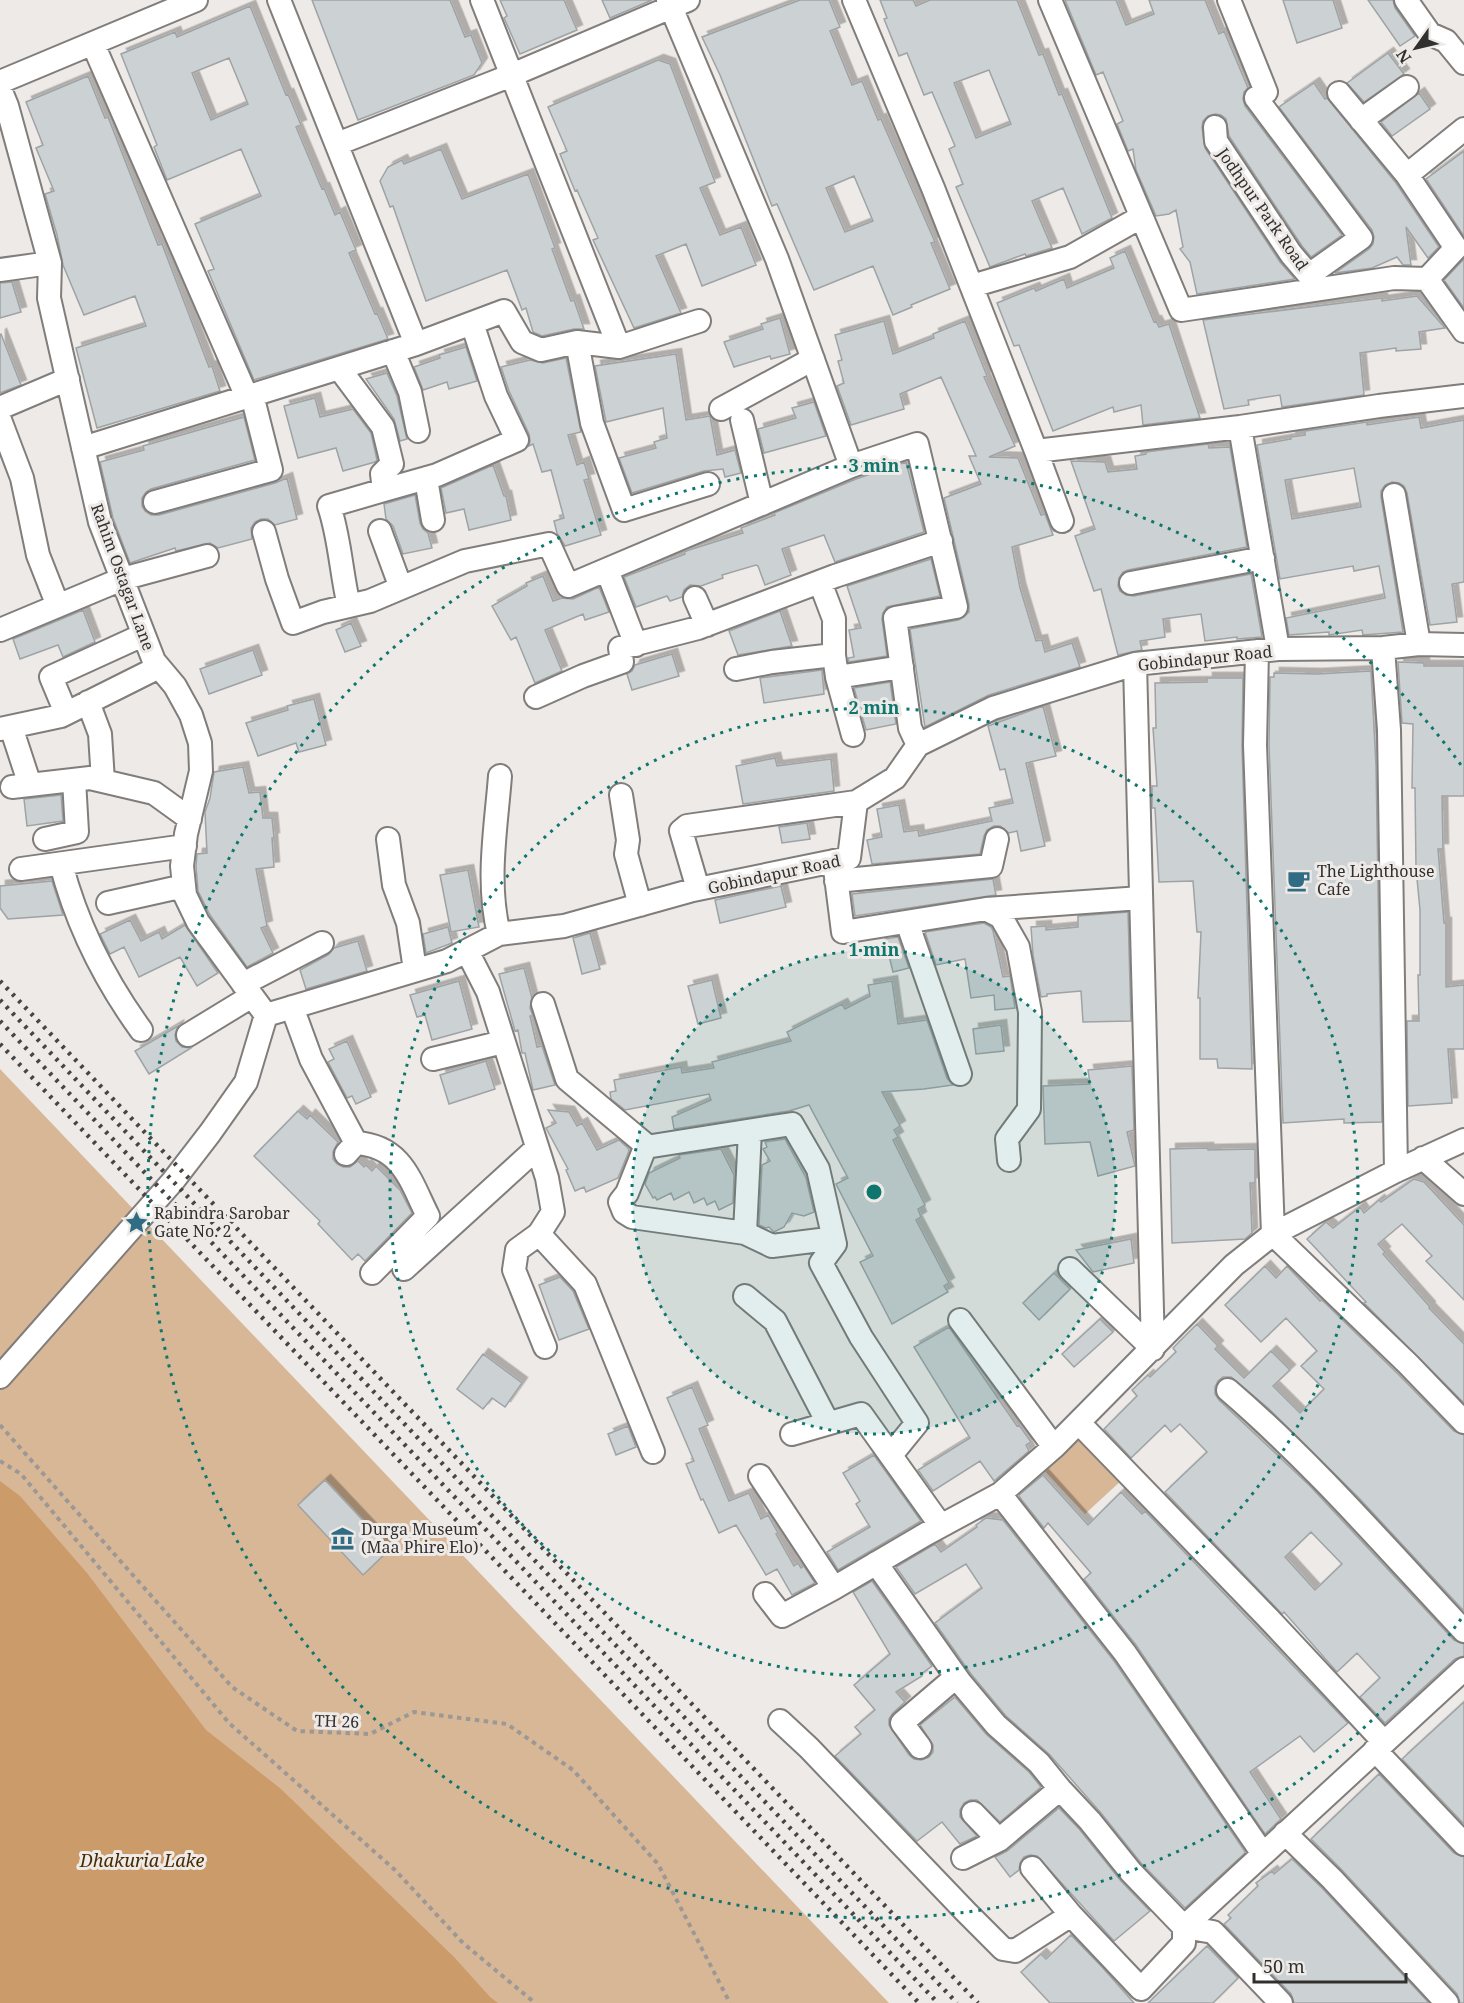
<svg xmlns="http://www.w3.org/2000/svg" width="1464" height="2003" viewBox="0 0 1464 2003" font-family="'Noto Serif',serif">
<style>
.green{fill:#d8b797}
.water{fill:#cb9b6a}
.building{fill:#ccd1d3;stroke:#9ea3a5;stroke-width:1.5;fill-rule:evenodd;filter:url(#shadow)}
.lines{fill:none;stroke-linecap:round;stroke-linejoin:round}
.street-casing{stroke:#807d7a;stroke-width:26}
.path{stroke:#9b9896;stroke-width:4;stroke-dasharray:4.5 4.5;stroke-linecap:butt}
.street{stroke:#fff;stroke-width:22}
.rail{stroke:#474544;stroke-width:4.5;stroke-dasharray:3 6;stroke-linecap:butt}
.ring{fill:none;stroke:#0f766e;stroke-width:3;stroke-dasharray:3 6}
.labels{text-anchor:middle;stroke-width:6;stroke-linejoin:round;paint-order:stroke}
.street-label{font-size:16px;fill:#32302f;stroke:#eeeae7}
.poi-label{font-size:16px;fill:#32302f;stroke:#eeeae7;text-anchor:start}
.water-label{font-size:18px;font-style:italic;fill:#492900;stroke:#eeeae7}
.centre{fill:#0f766e;stroke:#eeeae7;stroke-width:3}
.ring-label{font-size:18px;text-anchor:middle;font-weight:bold;fill:#0f766e;stroke:#eeeae7;stroke-width:6;stroke-linejoin:round;paint-order:stroke}
</style>
<defs>
<filter id="shadow"><feDropShadow dx="5.5" dy="-5.5" stdDeviation="0" flood-color="#0004"/></filter>
</defs>
<rect width="100%" height="100%" fill="#eeeae7"/>
<path class="green" d="M0,1069L889,2003H0Z
M1080,1431L1123,1479L1085,1514L1041,1467Z"/>
<path class="water" d="M0,1481L20,1496L87,1573L206,1730L281,1789L455,1958L490,1997L498,2003H0Z"/>
<path class="building" d="M312,0H450L465,37L471,35L482,63L474,75L358,120Z
M500,0H564L577,30L520,54L504,18L507,16Z
M602,0H652L610,18Z
M800,0H829L840,27L830,31L852,85L862,81L878,120L881,119L935,242L931,243L950,289L911,305L912,307L893,315L873,266L814,290L777,204L772,206L720,75L702,37ZM854,176L873,221L845,232L826,188Z
M880,0H913L916,6L930,0H1017L1039,55L1043,54L1059,95L1062,94L1112,218L1082,234L1063,188L1032,201L1052,248L1026,256L1025,254L990,267L956,187L963,184L949,149L955,146L932,92L924,95L907,53L899,56L884,19L887,18ZM989,70L1011,124L976,138L954,83Z
M1065,0H1116L1126,25L1154,14L1149,0H1205L1219,34L1224,31L1248,88L1244,92L1243,99L1245,106L1342,235L1311,257L1302,246L1229,136L1226,119L1221,115L1215,114L1208,116L1203,121L1202,127L1205,148L1280,262L1295,279L1197,294L1190,262L1180,249L1183,247L1176,210L1169,214L1156,216L1136,170L1133,149L1128,151L1117,124L1123,121L1103,72L1096,75Z
M1283,0H1333L1342,28L1297,43Z
M1368,0H1393L1395,8L1415,36L1400,46Z
M250,6L286,95L288,94L301,125L296,127L322,189L324,188L335,215L340,212L356,250L349,253L375,314L377,313L388,339L254,380L208,271L214,269L195,224L261,196L241,149L167,180L154,147L157,145L121,54L175,32L177,37ZM229,58L248,104L211,120L192,73Z
M1388,53L1404,74L1364,102L1347,83Z
M658,60L670,64L715,182L700,188L720,235L741,227L756,265L702,286L686,244L656,256L681,313L634,328L593,240L598,238L577,190L575,191L560,154L567,151L548,107Z
M88,76L105,118L108,117L158,245L162,244L209,367L212,366L220,391L97,428L76,348L146,326L135,296L84,315L63,265L57,235L45,194L54,191L36,148L43,145L26,102Z
M1314,83L1325,99L1327,98L1396,183L1439,247L1428,258L1406,227L1411,265H1403L1397,257L1372,268L1335,273L1369,249L1373,244L1374,237L1372,230L1279,107Z
M1419,93L1430,109L1392,136L1381,122Z
M441,149L462,199L528,174L555,248L552,249L571,301L574,300L584,329H574L542,336L533,332L526,308L522,310L507,270L426,301L393,206L390,207L380,181L388,167L402,160L404,164Z
M1464,151V236L1426,179Z
M1125,251L1154,322L1156,321L1159,327L1169,324L1200,418L1143,425L1141,405L1114,412L1113,407L1053,431L1019,345L1014,346L997,303L1034,288L1036,291L1064,279L1067,288L1114,268L1110,258Z
M1464,259V308L1444,280Z
M12,282L21,312L0,318V283Z
M1417,296L1445,328L1419,332L1421,349L1396,351V348L1360,353L1364,395L1282,407L1280,395L1248,400L1249,405L1224,409L1203,320L1382,298V301Z
M780,318L790,354L771,359L770,356L734,367L724,342L763,329L761,324Z
M884,321L893,354L934,338L933,334L965,321L987,376L984,377L1015,446L989,457L1018,458L1041,515L1045,514L1053,535L1012,547L1020,588L1036,641L1042,640L1045,652L1072,643L1080,667L989,695L925,727L910,629L958,620L964,617L969,612V604L944,498L981,484L969,456H976L941,377L900,394L904,409L851,425L837,386L844,383L838,361L842,360L835,335Z
M1,334L21,385L0,393V335Z
M466,347L477,381L449,389L447,382L423,390L414,367L440,358L439,355Z
M676,354L686,420L710,416L717,455L735,450L741,473L725,477L723,469L704,471L632,493L619,458L656,448L654,442L667,438L663,408L606,422L595,366Z
M566,358L581,432L568,435L577,465L584,462L589,479L584,480L601,535L565,546L557,533L554,521L564,518L551,470L542,472L533,444L529,446L530,441L529,434L509,391L501,367L530,360L543,363Z
M387,373L397,396L407,439L400,441L394,419L366,379Z
M315,398L320,417L353,409L371,433L377,460L375,462L343,471L336,448L298,458L284,406Z
M814,402L826,436L764,453L758,429L796,418L792,408Z
M244,417L255,460L151,489L146,492L142,498V506L145,511L151,515H159L275,483L287,478L297,519L275,525L268,519H261L255,522L251,528L252,539L218,548L210,543L176,551L175,548L130,563L113,518L100,462L144,450L143,446Z
M1419,417L1421,428L1464,420V582L1452,584L1457,622L1430,625L1407,493L1404,486L1399,483L1392,482L1385,485L1381,491V497L1403,632L1363,635L1362,630L1329,635V632L1289,635L1286,618L1385,598L1379,566L1354,571L1353,566L1280,579L1257,445L1291,439L1290,437L1305,435V431L1367,422V425ZM1354,468L1361,507L1292,519L1285,480Z
M1208,444L1209,448L1230,447L1247,547L1128,570L1123,572L1119,578L1118,586L1120,591L1126,595L1134,596L1251,574L1262,637L1237,639V637L1205,641L1201,614L1163,619L1165,637L1140,641L1142,650L1118,655L1101,589L1094,591L1075,536L1095,529L1071,461L1105,462L1108,472L1137,469L1135,456L1146,454V452Z
M906,462L924,532L835,562L824,535L782,549L791,575L765,585L758,566L756,565L722,575L723,578L701,586L690,585L684,590L682,597L670,601L667,596L636,607L624,577L685,554L684,552L689,550L743,533L741,528L775,515L774,513L856,479Z
M493,465L504,496H506L511,520L469,530L464,509L446,513L441,488Z
M415,495L420,523L423,529L428,533L432,548L403,554L393,526L386,519L384,504Z
M931,559L940,596L887,607L883,613L882,619L887,656L849,662L848,658L854,657L849,630L861,628L847,586Z
M543,576L553,601L562,598L573,599L599,587L609,612L585,620L583,614L545,630L562,671L535,683L516,637L511,640L492,606L527,586L526,583Z
M83,610L95,642L63,657L58,645L20,659L13,639Z
M780,611L792,646L738,655L729,631Z
M351,623L361,646L345,652L336,630Z
M253,650L262,675L209,694L200,669Z
M672,654L679,676L632,690L627,674L632,671L635,665Z
M1398,662L1424,663V666H1464V796H1442L1443,849H1438L1444,923H1446V987L1464,985V1049H1448L1452,1103L1408,1106L1407,1021H1419L1418,975H1420V910L1416,868L1415,788H1412L1413,724L1402,723Z
M822,670L824,694L764,703L760,678Z
M1371,671L1376,766L1382,1122L1344,1123V1119L1283,1123L1269,745L1270,677H1274V673L1317,674Z
M1207,678H1243L1242,746L1252,1069L1218,1068L1217,1059H1200V998H1198L1201,932H1197L1193,881L1159,882L1155,808H1152V786H1157L1153,728H1156L1155,683L1207,682Z
M890,682L896,724L866,730L854,688Z
M314,699L326,745L299,752L296,743L258,756L246,723L288,710L287,706Z
M1043,706L1056,756L1026,763L1045,846L1021,851L1017,831L1009,833L1000,826H994L987,830L984,836L980,854L872,864L867,840L882,837L877,809L899,805L904,832L918,830L919,836L992,821L989,808L1013,803L1005,769L1000,770L988,726Z
M775,758L777,766L831,759L834,791L743,804L736,766Z
M243,767L249,793L260,792L263,818H272L274,838H272L274,867L256,869L267,926L261,928L273,953L247,967L210,915L198,891L196,866L197,854L207,853L205,812L210,798L214,772Z
M61,795L63,821L27,826L24,799Z
M807,823L810,839L782,843L779,827Z
M468,870L479,927L451,932L440,875Z
M993,879L996,895L855,916L852,894Z
M52,881L63,915L8,919L0,908V886Z
M781,886L786,907L720,923L715,900Z
M1128,912L1131,1021L1083,1022L1081,991L1047,994V996L1041,997L1033,955L1031,927L1046,926V930L1078,927V916Z
M130,920L141,941L159,932L162,939L185,925L218,973L197,986L180,957L139,977L124,947L110,954L100,934Z
M984,923L991,927L993,931L1003,977L1010,976L1015,1008L995,1010L994,995L971,998L965,959L936,965L925,932Z
M448,927L452,943L426,953L423,934Z
M590,933L600,969L582,974L573,938Z
M898,937L909,968L893,972L885,939Z
M358,941L367,971L306,989L300,970L328,955L334,948Z
M524,968L532,998L530,1008L533,1016H530L537,1047L542,1046L555,1085L533,1090L525,1053H522L518,1030L515,1031L499,974Z
M712,980L721,1018L698,1024L688,986Z
M459,981L472,1029L432,1040L425,1015L417,1017L410,995Z
M892,981L898,1024L927,1020L947,1078L953,1085L924,1089L882,1092L900,1126L894,1130L898,1137L893,1140L925,1205L918,1209L921,1217L916,1220L949,1283L944,1286L948,1292L892,1324L860,1262L873,1256L836,1184L848,1178L809,1105L789,1111L674,1129L672,1117L711,1100L709,1094L625,1110L611,1099L610,1092L616,1091L614,1080L681,1067L682,1073L714,1068L712,1062L791,1041L787,1032L842,1004L845,1009L870,996L868,985Z
M1001,1025L1004,1051L976,1054L973,1029Z
M178,1026L175,1035L176,1041L182,1047L191,1048L149,1074L135,1051Z
M347,1041L371,1097L356,1104L352,1096L347,1098L328,1062L334,1059L329,1049Z
M486,1061L495,1089L449,1104L440,1075Z
M1132,1066L1134,1130L1127,1132L1135,1166L1098,1176L1090,1142L1045,1144L1043,1086L1090,1084L1088,1070Z
M548,1110L569,1112L577,1126L582,1123L597,1150L619,1140L628,1148L629,1151L618,1178L586,1192L584,1187L575,1191L566,1170L568,1169L546,1128L556,1123Z
M298,1111L307,1119L310,1115L338,1142L333,1152V1159L337,1164L343,1167H350L358,1161L364,1167L366,1165L372,1171L376,1166L400,1190L412,1213L365,1261L358,1254L352,1260L318,1224L320,1221L254,1156Z
M785,1139L806,1178L814,1212L804,1216L792,1213L784,1227L774,1232L769,1227L766,1228L759,1225L762,1165L770,1161L763,1149L767,1147L765,1142Z
M1208,1148V1150L1255,1149V1183H1250L1252,1233L1245,1239L1172,1243L1170,1149Z
M721,1149L734,1175L733,1203L719,1210L715,1201L707,1205L704,1198L694,1203L689,1192L674,1200L671,1193L657,1200L655,1197L653,1198L645,1184L649,1173L680,1158L679,1155Z
M1414,1179L1424,1182L1464,1225V1300L1426,1261L1432,1256L1402,1224L1378,1244L1385,1252L1383,1254L1430,1307L1429,1308L1464,1344V1403L1364,1303L1366,1302L1307,1239L1326,1222L1333,1228L1360,1207L1364,1213L1379,1200L1381,1202Z
M1131,1239L1134,1263L1093,1272L1076,1250Z
M1265,1266L1276,1278L1287,1266L1320,1301L1322,1300L1398,1374L1454,1431L1464,1435V1611L1359,1498L1268,1408L1231,1377H1223L1218,1381L1215,1387V1394L1219,1400L1310,1486L1454,1640L1464,1644V1656L1455,1659L1385,1723L1360,1697L1380,1678L1357,1653L1337,1672L1284,1612L1282,1614L1165,1492L1207,1452L1180,1424L1171,1432L1165,1425L1131,1458L1104,1429L1137,1396L1132,1390L1148,1375L1150,1377L1176,1352L1173,1348L1197,1324L1218,1346L1215,1349L1244,1378L1271,1351L1290,1370L1273,1386L1300,1413L1324,1389L1301,1366L1317,1351L1286,1318L1261,1342L1225,1305ZM1311,1532L1342,1564L1315,1590L1285,1557Z
M1054,1273L1070,1289L1039,1320L1023,1303Z
M560,1277L573,1291L589,1329L559,1340L539,1285Z
M1100,1319L1113,1332L1074,1367L1062,1354Z
M949,1327L1017,1426L1019,1425L1031,1442L1026,1445L1029,1451L994,1481L980,1461L933,1491L918,1470L970,1438L914,1347Z
M483,1354L522,1383L505,1407L492,1398L483,1409L457,1389Z
M692,1387L708,1425L699,1429L729,1501L749,1493L761,1519L768,1515L778,1533L776,1534L794,1566L798,1563L801,1568L804,1566L815,1583L792,1595L777,1569L766,1575L736,1525L719,1533L703,1499L701,1500L686,1464L694,1461L667,1398Z
M628,1426L636,1447L616,1455L608,1434Z
M874,1455L921,1521L838,1570L827,1552L870,1527L856,1504L860,1501L843,1473Z
M1043,1475L1088,1525L1121,1492L1142,1514L1145,1511L1348,1723L1314,1752L1300,1736L1250,1772L1281,1819L1265,1834L1136,1645L1084,1579L1091,1573L1048,1523L1044,1528L1021,1499L1019,1495Z
M325,1480L390,1549L363,1575L298,1505Z
M986,1518L1003,1520L1114,1661L1244,1850L1245,1853L1185,1908L1141,1863L1101,1813L1049,1754L1006,1716L971,1674L935,1623L982,1588L966,1564L915,1594L896,1567L935,1544L941,1552L977,1527L976,1525Z
M872,1581L932,1666L921,1674L922,1676L896,1692L905,1702L893,1713L889,1719V1725L909,1755L914,1759L921,1760L929,1757L933,1752V1745L920,1725L955,1697L986,1734L1029,1772L1041,1787L1000,1822L977,1800H970L964,1803L960,1810V1817L977,1836L960,1844L942,1822L917,1841L835,1756L861,1734L855,1727L875,1710L854,1685L890,1654L853,1592Z
M1464,1702V1824L1402,1759Z
M1379,1774L1454,1853L1464,1857V2003H1460L1457,1994L1341,1869L1311,1839Z
M1059,1808L1080,1830L1121,1881L1150,1911L1114,1941L1037,1856L1030,1855L1024,1857L1020,1863L1019,1870L1010,1877L995,1857L1007,1851Z
M1292,1859L1322,1888L1429,2003H1294L1291,1994L1224,1924L1231,1918L1228,1915L1258,1886L1256,1883L1272,1871L1274,1874Z
M1071,1935L1102,1967L1134,2003H1050L1021,1972L1041,1954L1046,1959Z
M1207,1946L1238,1978L1213,2003H1148Z"/>
<g class="lines">
<defs>
<path id="street" d="M482,0L619,347
M668,0L777,259L851,466
M854,0L933,188L1036,451
M1050,0L1181,310L1394,278L1427,279L1464,331
M1229,0L1266,92L1256,98L1361,238L1309,275
M1406,0L1430,34L1446,41L1464,63
M93,44L247,397
M0,82L196,0
M0,89L7,106L50,263L49,298L100,522L154,661L175,686L191,715L200,743L201,771L186,834L182,866L185,895L198,922L266,1015
M1339,93L1407,175
M1361,120L1407,87
M1215,127L1216,141L1291,254L1309,275L1317,288
M337,144L512,75L688,0
M0,270L50,263
M1427,279L1456,248L1407,175L1464,129
M972,286L1070,257L1141,217
M577,342L592,423L624,510L708,484
M416,344L504,311L522,342L541,350L577,342L619,347L699,321
M393,351L410,392L418,431
M339,368L383,427L392,464L382,474L384,490L329,506C340,538 341,573 349,606
M0,408L68,379
M721,409L813,359
M0,420L22,478L38,555L58,606
M742,420L762,504
M1240,427L1278,649
M83,448L416,344L279,0
M426,479L433,520
M384,490L437,475L517,440L496,396L472,323
M1394,495L1419,644
M155,502L271,470L252,395
M1062,521L1036,451L1240,427L1379,406L1464,396
M380,531L401,588
M264,532L277,579L293,623L323,612L370,601L465,561L549,544L568,586L851,466L917,444L956,607L895,618L910,728L918,745
M607,570L636,645
M1131,583L1263,558
M695,598L707,625
M0,630L122,579L207,556
M1383,648L1389,730L1396,1171
M1257,651L1255,745L1273,1234L1408,1364L1464,1422
M834,655L837,677L853,735
M1135,664L1153,1349
M736,669L772,662L834,655V619L820,582
M837,677L902,667
M536,697L583,676L622,662L620,648L698,628L835,576L941,541
M88,702L100,734L103,781
M66,713L51,677L143,635
M11,727L30,785
M0,729L61,716L159,667
M12,787L90,778L154,793L190,819
M621,795L628,840L626,854L640,905
M45,839L77,832L74,780
M388,839L394,885L408,923L415,970
M834,861L843,932L986,909L1141,898
M61,864C77,925 104,979 141,1030
M21,869L185,846
M836,881L991,866L997,839
M698,889L681,831L687,826L856,802
M108,903L184,886
M986,909L1001,917L1018,947L1030,1012L1029,1109L1007,1139L1009,1160
M907,922L960,1074
M499,934C486,882 496,828 500,776
M467,951L488,992L547,1178L553,1212L539,1234L517,1250L514,1270L545,1347
M243,984L322,943
M543,1004L567,1079L646,1145L652,1146L792,1124L818,1169L835,1244
M292,1007L311,1059L356,1143L346,1154
M266,1015L447,961L499,934L564,926L693,890L849,858L856,802L895,778L918,745L993,708L1135,664L1278,649L1383,648L1419,644L1464,645
M188,1035L252,996
M433,1059L503,1042
M750,1131L745,1233L772,1246L820,1240L835,1244
M356,1143C402,1146 410,1180 428,1216L372,1273
M646,1145L627,1193L620,1202L624,1212L632,1217L745,1233
M1423,1158L1464,1194
M539,1234L585,1284L653,1452
M835,1244L821,1263L861,1337L917,1423L891,1455
M404,1269L537,1148
M1070,1269L1153,1349
M745,1296L775,1321L828,1423
M960,1320L1054,1447
M0,1377L173,1181L210,1133L246,1082L266,1015
M1228,1390C1313,1463 1387,1549 1464,1631
M1079,1423L1269,1619L1384,1742
M792,1434L861,1414L941,1526
M760,1476L834,1588L926,1534L1000,1494L1054,1447L1234,1265L1273,1234L1396,1171L1464,1140
M1000,1494L1125,1653L1263,1854
M876,1563L960,1682L996,1725L1039,1763L1060,1789L1090,1821L1131,1872L1184,1927V1943L1141,1989L1071,1915
M765,1594L782,1616L834,1588
M780,1721L809,1748L966,1912L1003,1949L1015,1951L1071,1915L1032,1868
M920,1747L902,1723L956,1677
M1375,1750L1464,1844
M973,1813L999,1840
M1285,1833L1332,1879L1447,2003
M963,1858L999,1840L1060,1789
M1184,1927L1464,1669
M1184,1927L1213,1932L1281,2003"/>
</defs>
<use href="#street" class="street-casing"/>
<path class="path" d="M0,1425L232,1687L297,1731L370,1734L414,1712L507,1724L573,1770L658,1864L730,2003
M0,1461L21,1474L229,1723L395,1870L463,1943L535,2003"/>
<use href="#street" class="street"/>
<path class="rail" d="M0,981L978,2003
M0,1000L957,2003
M0,1021L938,2003
M0,1044L919,2003"/>
</g>
<circle cx="874" cy="1192" r="242" fill="#0f766e" fill-opacity=".12"/>
<g class="ring">
<circle cx="874" cy="1192" r="242"/>
<circle cx="874" cy="1192" r="484"/>
<path d="M1461 1619A726 726 0 1 1 1461 765"/>
</g>
<defs>
<symbol id="cafe-bare" viewBox="-9 -9 18 18"><path d="M-5.5-4.5H6V0H3Q3 3.5 0 3.5H-2.5Q-5.5 3.5-5.5 0ZM3-3.2v2h1.7v-2ZM-6 4.5H4V6H-6Z" fill="#306d84" stroke="#eeeae7" stroke-width="2.5" paint-order="stroke"/></symbol>
<symbol id="sight-bare" viewBox="-9 -9 18 18"><path d="M0-6L1.8-2.2L6-1.7L2.9 1.2L3.7 5.4L0 3.3L-3.7 5.4L-2.9 1.2L-6-1.7L-1.8-2.2Z" fill="#306d84" stroke="#eeeae7" stroke-width="2.5" paint-order="stroke"/></symbol>
<symbol id="museum-bare" viewBox="-9 -9 18 18"><path d="M0-6L6-3V-2H-6V-3ZM-5-1h2V3h-2ZM-1-1h2V3h-2ZM3-1h2V3H3ZM-6 4H6V6H-6Z" fill="#306d84" stroke="#eeeae7" stroke-width="2.5" paint-order="stroke"/></symbol>
</defs>
<g fill-rule="evenodd">
<use href="#cafe-bare" x="1282" y="864" width="33" height="33"/>
<use href="#sight-bare" x="120" y="1206" width="33" height="33"/>
<use href="#museum-bare" x="326" y="1522" width="33" height="33"/>
</g>
<g class="labels">
<g class="street-label">
<text transform="translate(1263 209) rotate(55)" y="6">Jodhpur Park Road</text>
<text transform="translate(123 577) rotate(70)" y="6">Rahim Ostagar Lane</text>
<text transform="translate(1205 658) rotate(-6)" y="6">Gobindapur Road</text>
<text transform="translate(774 874) rotate(-12)" y="6">Gobindapur Road</text>
<text transform="translate(337 1721) rotate(2)" y="6">TH 26</text>
</g>
<g class="poi-label">
<text x="1317" y="877">The Lighthouse<tspan x="1317" dy="18">Cafe</tspan></text>
<text x="154" y="1219">Rabindra Sarobar<tspan x="154" dy="18">Gate No. 2</tspan></text>
<text x="361" y="1535">Durga Museum<tspan x="361" dy="18">(Maa Phire Elo)</tspan></text>
</g>
<g class="water-label">
<text x="142" y="1867">Dhakuria Lake</text>
</g>
</g>
<circle cx="874" cy="1192" r="9" class="centre"/>
<g class="ring-label">
<text x="874" y="472">3 min</text>
<text x="874" y="714">2 min</text>
<text x="874" y="956">1 min</text>
</g>
<g transform="translate(1416 48) rotate(236)" stroke="#eeeae7" stroke-width="4.5" paint-order="stroke">
<path d="M0-4.5L10 22L0 15L-10 22Z" fill="#32302f"/>
<text y="-9" font-size="16" font-weight="bold" text-anchor="middle" fill="#32302f">N</text>
</g>
<path d="M1254 1973v9h152v-9" fill="none" stroke="#32302f" stroke-width="3"/>
<text x="1263" y="1973" font-size="18" fill="#32302f" stroke="#eeeae7" stroke-width="4.5" paint-order="stroke">50 m</text>
</svg>
